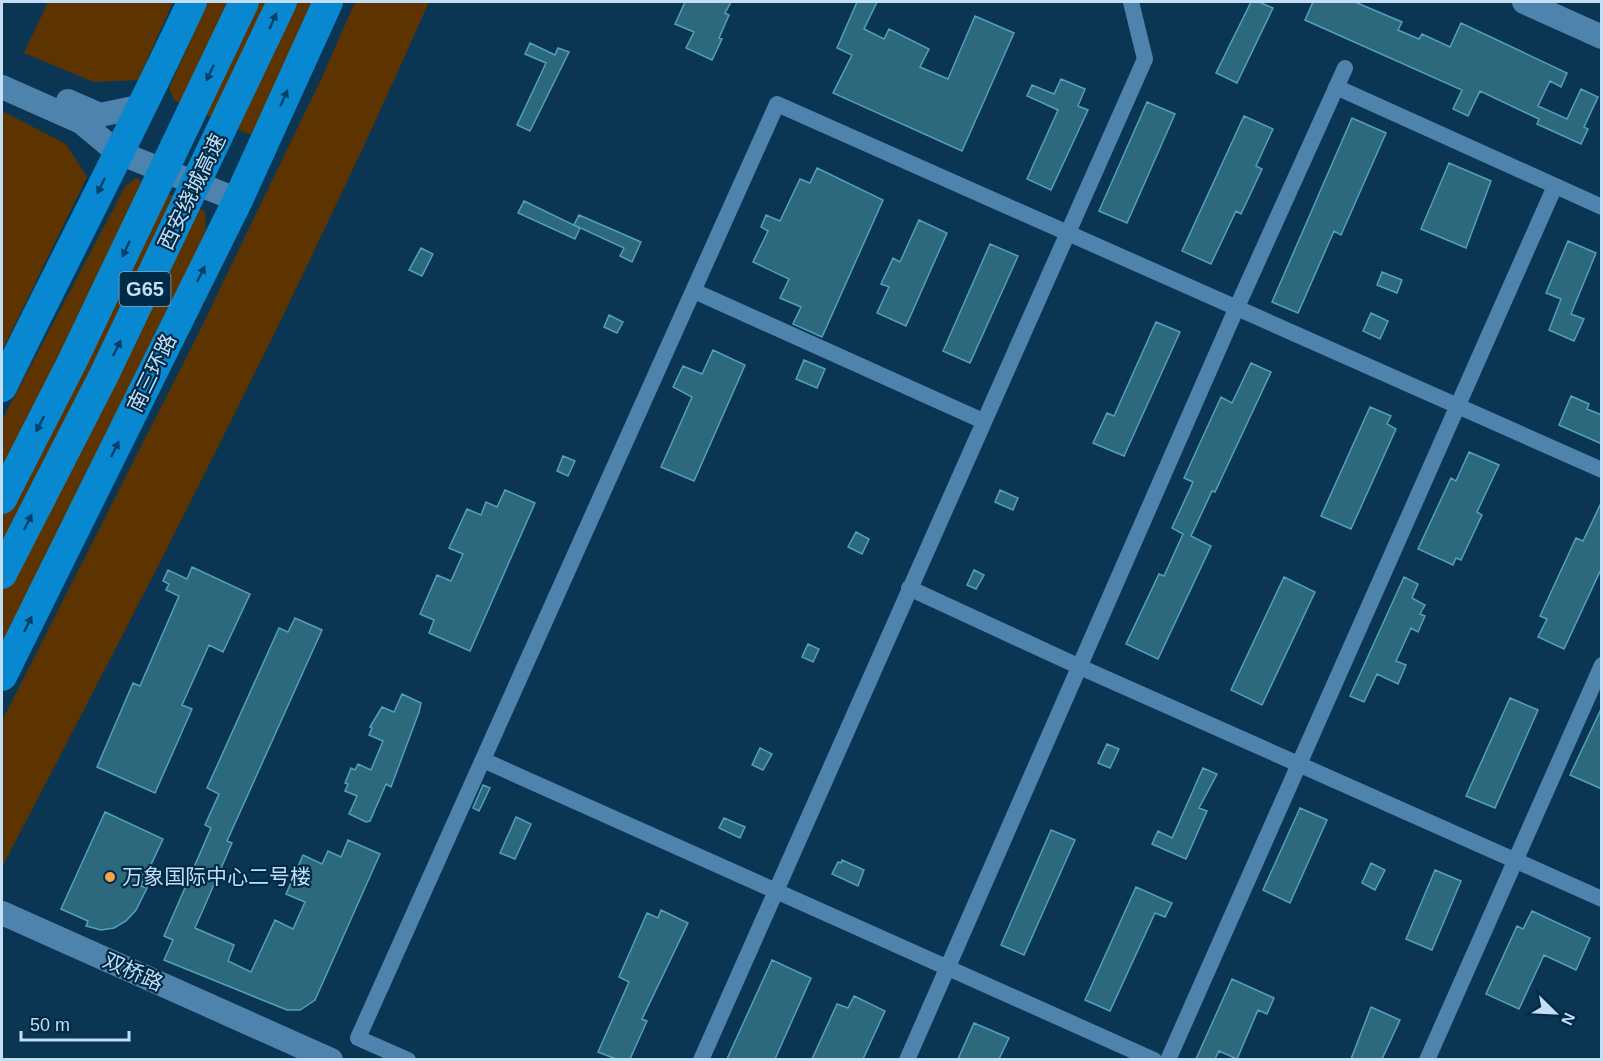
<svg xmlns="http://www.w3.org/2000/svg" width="1603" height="1061" viewBox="0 0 1603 1061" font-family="Helvetica,'Noto Sans SC',sans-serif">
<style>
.green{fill:#5d3400}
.building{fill:#2c697d;stroke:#53a0bc;stroke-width:1.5}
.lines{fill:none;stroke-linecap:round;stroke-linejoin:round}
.street{stroke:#4e83ad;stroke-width:16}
.secondary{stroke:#4e83ad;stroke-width:24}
.highway{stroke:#0788d1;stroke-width:30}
.oneway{fill:#02426a}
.poi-dot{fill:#f7a149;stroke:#002b47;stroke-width:2}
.labels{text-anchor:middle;stroke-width:4.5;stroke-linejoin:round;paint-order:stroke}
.shield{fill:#002b47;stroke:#88a8c1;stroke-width:1.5}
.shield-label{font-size:20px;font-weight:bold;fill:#c3def5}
.street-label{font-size:21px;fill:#c3def5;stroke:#002b47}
.poi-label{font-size:21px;fill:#c3def5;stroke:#002b47;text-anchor:start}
</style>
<rect width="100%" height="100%" fill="#0b3653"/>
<path class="green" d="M48,2H173L138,80L94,82L24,53Z
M208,2H316L255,137L174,100L169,88Z
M355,2H429C299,296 151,582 2,867V721L201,328L323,75Z
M2,111L66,144L87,177L2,351Z
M136,178L205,211L206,238L2,649V420L126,185Z"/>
<path class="building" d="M685,2H731L725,13L729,15L719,38L722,39L712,60L686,48L694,32L675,24Z
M857,2H877L864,29L884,39L889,29L929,49L920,67L948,79L975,16L1014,33L962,151L833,93L852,55L837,48Z
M1251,2H1259L1273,8L1237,83L1216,73Z
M1313,2H1355L1402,22L1398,30L1419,39L1422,34L1450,47L1461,23L1567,73L1561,87L1550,81L1538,106L1567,119L1581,89L1598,97L1584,127L1588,129L1581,144L1537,124L1539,119L1480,91L1468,116L1453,109L1462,90L1305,20Z
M530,43L555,55L558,48L569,52L530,131L517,125L546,63L525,54Z
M1061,79L1085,89L1078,106L1088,110L1051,190L1027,179L1058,110L1027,96L1032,85L1054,94Z
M1147,102L1175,114L1127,223L1099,211Z
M1244,116L1273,129L1256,166L1262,169L1241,214L1236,211L1211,264L1182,251Z
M1352,118L1386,133L1341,235L1334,231L1298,313L1272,302Z
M1449,163L1491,181L1466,248L1421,229Z
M817,168L883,200L822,337L793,324L801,307L780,298L789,279L753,262L768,231L761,227L766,215L780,221L800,179L810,183Z
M524,201L580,228L575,239L518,213Z
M579,215L641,242L632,262L620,256L624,248L574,225Z
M919,220L947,233L906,326L877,313L889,287L881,284L893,258L900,262Z
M1568,241L1596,253L1571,314L1584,319L1574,341L1549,330L1561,299L1546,293Z
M990,244L1018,256L970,363L943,351Z
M421,248L433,254L422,276L409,270Z
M1382,272L1402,280L1397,293L1377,285Z
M1371,313L1388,321L1380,339L1363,331Z
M609,315L623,322L617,333L604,327Z
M1156,322L1180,332L1124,456L1093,443L1107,413L1114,416Z
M713,350L745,365L694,481L661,467L692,397L673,387L683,366L702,374Z
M804,360L825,369L817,388L796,379Z
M1251,363L1271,372L1215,492L1212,491L1191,536L1211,546L1158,659L1126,644L1159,574L1164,576L1183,534L1172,528L1193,482L1184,478L1221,397L1232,403Z
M1571,396L1589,404L1587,409L1602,415V444L1559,425Z
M1370,407L1391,416L1387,424L1396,429L1351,529L1321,516Z
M1469,452L1499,465L1477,512L1482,515L1461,560L1456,558L1453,565L1418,549L1451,478L1456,481Z
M563,456L575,461L568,476L557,471Z
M505,490L535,503L470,651L429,633L434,620L420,614L437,575L451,581L463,554L449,548L467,509L481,515L486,502L497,507Z
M1000,490L1018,498L1013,510L995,502Z
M1602,501V567L1564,649L1538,637L1547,619L1540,616L1576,538L1583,541Z
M856,532L869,539L862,554L848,547Z
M192,567L250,594L223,652L209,645L182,705L192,709L155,793L97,767L133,683L140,686L179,596L166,590L169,584L163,581L168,570L187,579Z
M974,570L984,575L976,589L967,585Z
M1284,577L1315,592L1262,705L1231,690Z
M1404,577L1418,584L1412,598L1425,605L1420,614L1425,616L1418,632L1411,628L1396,661L1406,665L1398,684L1377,674L1364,702L1350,696Z
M295,618L322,630L227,841L232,843L195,928L234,945L228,961L251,972L275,920L293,929L305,902L286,894L303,855L322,864L328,851L341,857L348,840L380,854L315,1000L300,1010H287L164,960L173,940L164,936L211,828L205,825L219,794L207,788L279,628L288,632Z
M808,644L819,649L813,662L802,657Z
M402,694L421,703L419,712L391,787L386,784L370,821L366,822L349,814L357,796L345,791L348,784L345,783L351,768L355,770L358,764L371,770L383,741L369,735L372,728L370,727L382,707L394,712Z
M1510,698L1538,710L1495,808L1466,796Z
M1602,707V789L1570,775Z
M1107,744L1119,749L1110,768L1098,763Z
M760,748L772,754L763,770L752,765Z
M1203,768L1217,774L1199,808L1207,811L1186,859L1152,844L1158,831L1172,838Z
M483,785L490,788L479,811L473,808Z
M1300,808L1327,820L1290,903L1263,890Z
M105,812L163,839L141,886L147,888L136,910L126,921L114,928L101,930L86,926L88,921L61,909Z
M516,817L531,824L515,859L500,853Z
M724,818L745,827L740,838L719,828Z
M1051,830L1075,840L1024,955L1001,945Z
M842,860L864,870L858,886L832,874L838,862L841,863Z
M1371,863L1385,870L1375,890L1362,883Z
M1435,870L1461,881L1432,950L1406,939Z
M1136,887L1172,903L1165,917L1155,913L1110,1011L1085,1000Z
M661,910L688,923L642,1019L647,1021L630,1059H616L598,1052L629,982L619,977L647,913L658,918Z
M1532,911L1590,938L1576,970L1544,955L1519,1009L1486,994L1517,926L1523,929Z
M772,960L811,978L775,1059H727Z
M1232,979L1274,998L1267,1014L1258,1010L1237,1059L1219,1051L1215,1059H1196Z
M854,996L885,1011L863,1059H812L837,1004L848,1008Z
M1371,1007L1400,1020L1382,1059H1351Z
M974,1023L1009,1038L999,1059H958Z"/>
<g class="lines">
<path class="street" d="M1336,87L1602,207
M694,291L983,421
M909,588L1080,667L1602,899
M483,760L1154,1060
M408,1060L358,1038L777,104L1602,470
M701,1060L1145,59L1131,2
M907,1060L1237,307L1345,68
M1168,1060L1555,186
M1427,1060L1602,665"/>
<path class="secondary" d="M1524,2L1602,37
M2,87L81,122L117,152L238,200
M68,101L100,115L143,106
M2,913L331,1060"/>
<path class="highway" d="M2,387C65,258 132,131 192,2
M2,499L72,362L244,2
M2,574L104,375L282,2
M2,676L238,200L328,2"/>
</g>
<defs><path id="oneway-solid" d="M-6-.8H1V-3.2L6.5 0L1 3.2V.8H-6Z" transform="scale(1.5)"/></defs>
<g class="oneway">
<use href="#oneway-solid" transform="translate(273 21) rotate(-66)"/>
<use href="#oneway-solid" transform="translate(210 73) rotate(115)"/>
<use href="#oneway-solid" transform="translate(284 98) rotate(-66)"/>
<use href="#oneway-solid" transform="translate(101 186) rotate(116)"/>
<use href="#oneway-solid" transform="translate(126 249) rotate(115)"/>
<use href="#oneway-solid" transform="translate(201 274) rotate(-64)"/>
<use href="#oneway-solid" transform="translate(117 348) rotate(-64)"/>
<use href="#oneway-solid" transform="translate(40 424) rotate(117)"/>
<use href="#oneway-solid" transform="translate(115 449) rotate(-64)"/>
<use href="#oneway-solid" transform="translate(28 522) rotate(-63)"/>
<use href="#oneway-solid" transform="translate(28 624) rotate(-64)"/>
</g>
<circle class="poi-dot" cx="110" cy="877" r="6"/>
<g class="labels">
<rect class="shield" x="119.5" y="272" width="51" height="34" rx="4.5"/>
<g class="shield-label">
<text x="145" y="296">G65</text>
</g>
<g class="street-label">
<text transform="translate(192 192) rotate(-64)" y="7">西安绕城高速</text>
<text transform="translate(152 373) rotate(-64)" y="7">南三环路</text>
<text transform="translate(133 972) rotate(24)" y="7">双桥路</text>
</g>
<g class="poi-label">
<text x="122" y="884">万象国际中心二号楼</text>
</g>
</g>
<rect width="1603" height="1061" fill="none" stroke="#c3def5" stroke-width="6"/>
<g transform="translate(1555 1013) rotate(114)" stroke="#002b47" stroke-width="4.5" paint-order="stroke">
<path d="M0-4.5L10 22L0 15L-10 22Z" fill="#c3def5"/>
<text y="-9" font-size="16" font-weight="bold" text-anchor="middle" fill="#c3def5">N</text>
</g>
<path d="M21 1031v9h108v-9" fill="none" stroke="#c3def5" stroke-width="3"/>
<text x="30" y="1031" font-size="18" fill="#c3def5" stroke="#002b47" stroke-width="4.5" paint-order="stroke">50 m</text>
</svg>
